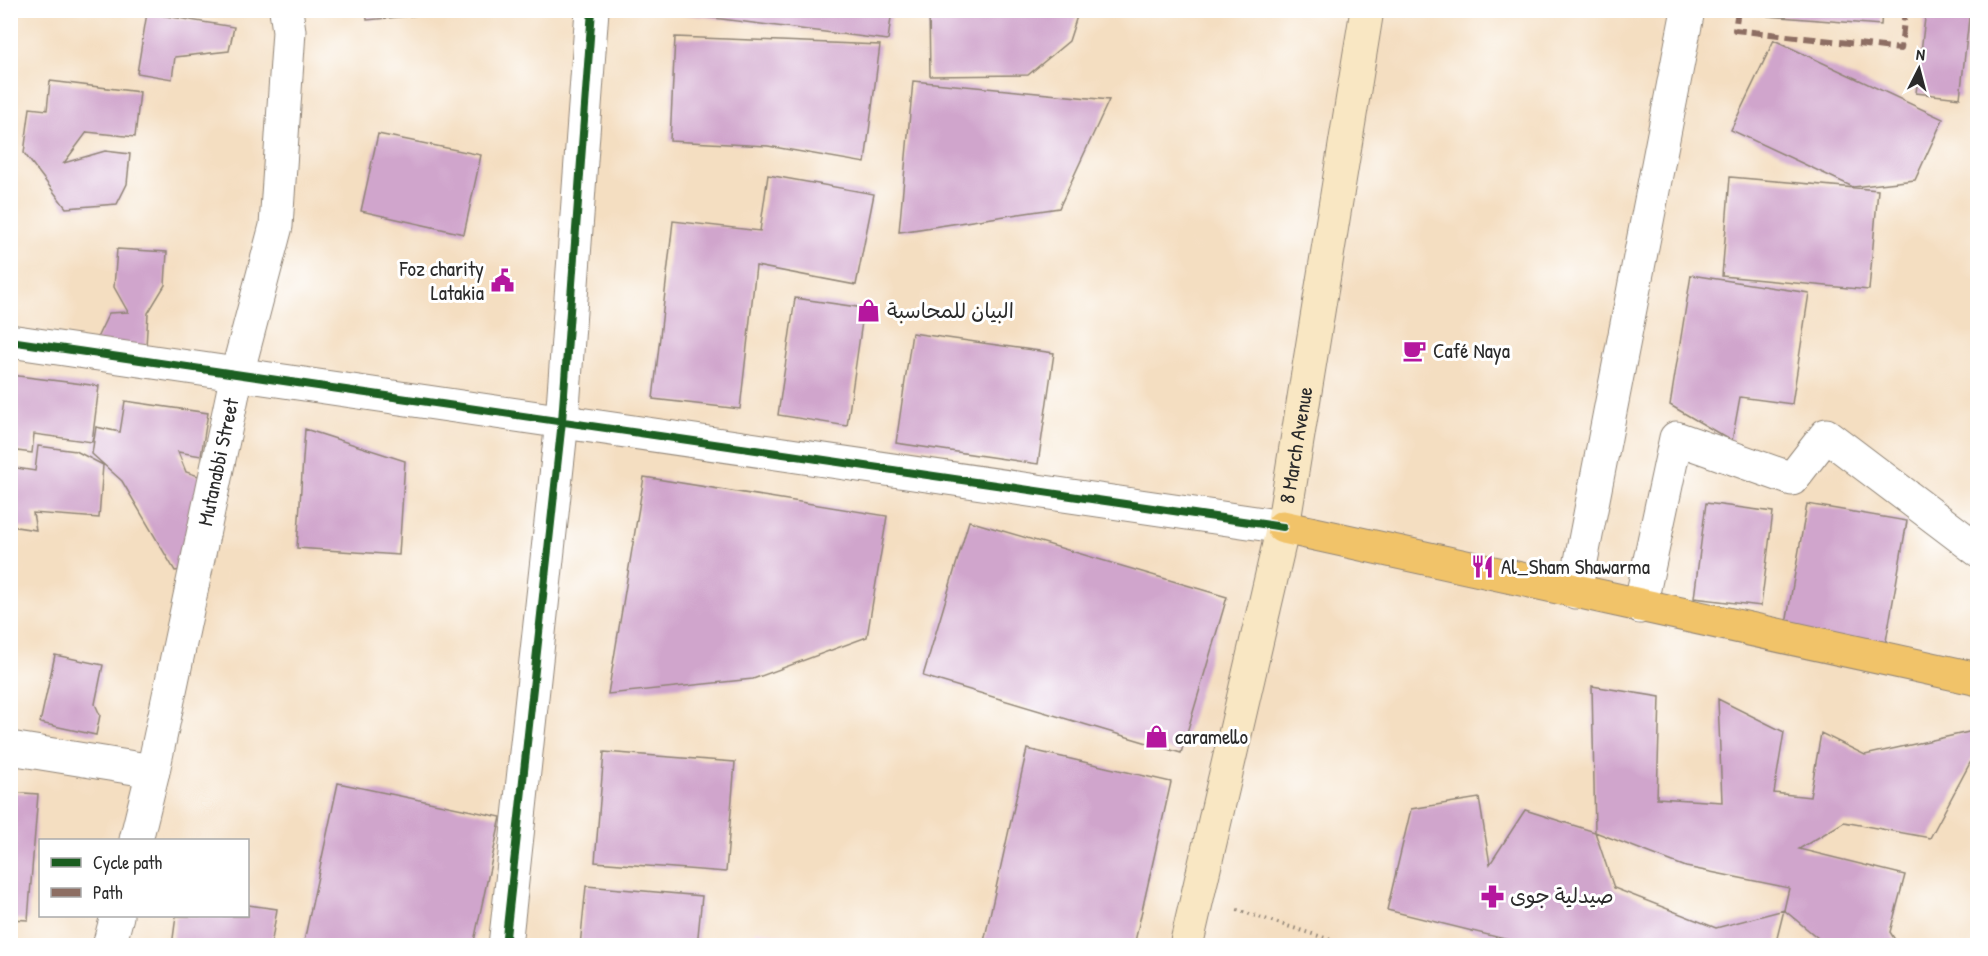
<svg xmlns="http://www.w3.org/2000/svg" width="1988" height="956" viewBox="0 0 1988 956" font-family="'Patrick Hand','Playpen Sans Arabic',sans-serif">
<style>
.built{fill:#f1d0e3}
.building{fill:#d0a5cc}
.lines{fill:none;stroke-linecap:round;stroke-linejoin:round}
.minor-casing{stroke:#908476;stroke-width:35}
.tertiary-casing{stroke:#908476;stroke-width:35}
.secondary-casing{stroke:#908476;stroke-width:35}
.primary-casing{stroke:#908476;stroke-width:35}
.path{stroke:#908476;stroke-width:4;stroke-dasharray:1.5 4.5;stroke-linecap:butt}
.minor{stroke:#fff;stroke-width:33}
.tertiary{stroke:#fff;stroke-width:33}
.secondary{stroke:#f9e7c3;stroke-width:33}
.primary{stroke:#f1c369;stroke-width:33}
.quiet{stroke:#8d6e63;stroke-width:6;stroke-dasharray:12 6;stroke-linecap:butt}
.cycleway-casing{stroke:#fff;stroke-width:11}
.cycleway{stroke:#1b5e20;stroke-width:8}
.labels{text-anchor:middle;stroke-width:6;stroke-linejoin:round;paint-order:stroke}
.poi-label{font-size:21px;fill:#2b2b2b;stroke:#fff;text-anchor:start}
.street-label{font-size:21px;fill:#2b2b2b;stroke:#fff}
</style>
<rect width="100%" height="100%" fill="#fff"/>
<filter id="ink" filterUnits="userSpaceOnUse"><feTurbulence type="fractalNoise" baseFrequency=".0167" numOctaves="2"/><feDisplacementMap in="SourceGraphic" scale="12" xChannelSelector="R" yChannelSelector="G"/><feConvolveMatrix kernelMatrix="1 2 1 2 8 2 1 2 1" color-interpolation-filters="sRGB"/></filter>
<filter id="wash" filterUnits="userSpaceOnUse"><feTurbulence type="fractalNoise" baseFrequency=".008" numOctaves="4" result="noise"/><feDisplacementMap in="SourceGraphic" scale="24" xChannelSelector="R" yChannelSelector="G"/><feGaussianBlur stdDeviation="1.35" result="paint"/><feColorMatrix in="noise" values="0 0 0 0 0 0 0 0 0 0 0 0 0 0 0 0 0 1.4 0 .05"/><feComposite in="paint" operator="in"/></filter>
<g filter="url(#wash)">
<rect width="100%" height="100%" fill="#f4dec1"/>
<path class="built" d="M756,930L832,945H753Z"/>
<g id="blocks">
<path class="building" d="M366,10H451V12L367,20Z
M650,10H892L888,40Z
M929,10H1079L1069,41L1028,75L930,76Z
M1769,10H1882L1881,25L1768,16Z
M1926,10H1970L1960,98L1916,93Z
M147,13L234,27L229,51L175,57L172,79L137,73Z
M675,37L880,45L865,163L768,146L670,141Z
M1774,40L1943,119L1915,180L1853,187L1731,130Z
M50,81L140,92L135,137L87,132L64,163L105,151L130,154L127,184L117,204L66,208L24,153L30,108L47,110Z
M913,81L1109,100L1059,208L899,232Z
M378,134L481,155L464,234L361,211Z
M768,175L874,194L856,285L756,266L740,409L653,399L673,221L760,231Z
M1730,177L1878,190L1869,290L1722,276Z
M117,249L167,252L165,285L148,313L146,347L94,344L109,313L128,312L114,287Z
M1691,275L1809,293L1792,404L1740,397L1732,441L1670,405Z
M795,298L864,308L847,426L778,415Z
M912,333L1054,353L1038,464L896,443Z
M10,375L99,386L92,442L34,434L32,453L10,450Z
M125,401L208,413L201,456L178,452L186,472L208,479L186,569L175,571L122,481L92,454L96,427L120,432Z
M305,429L405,461L399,555L297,548Z
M38,446L76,451L103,465L99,518L33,513L36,530L10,526V467L35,471Z
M644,477L887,516L867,637L753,679L608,694Z
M1706,503L1773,512L1761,606L1694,598Z
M1807,504L1907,521L1885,647L1785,630Z
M969,521L1227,597L1181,753L923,676Z
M55,655L103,665L95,704L100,715L96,735L40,723Z
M1592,686L1660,697L1657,798L1722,802L1718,699L1784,732L1774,793L1810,797L1821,733L1865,755L1978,730V748L1930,838L1844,822L1799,849L1905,875L1890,932L1899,946H1823L1824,943L1784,910L1789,888L1686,867L1595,832Z
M1027,749L1171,782L1134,946H983Z
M604,752L735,762L726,872L595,862Z
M338,783L501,817L473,946H303Z
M10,792L38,794L28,920L10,919Z
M1479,798L1490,864L1525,810L1595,832L1614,888L1716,928L1784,910L1775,946H1533L1387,910L1411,809Z
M586,886L702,896L697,946H580Z
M248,905L277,909L271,946H172L176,916H248Z"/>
</g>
</g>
<g filter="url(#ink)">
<use href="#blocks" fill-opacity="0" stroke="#908476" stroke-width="1.5"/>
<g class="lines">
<defs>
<path id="minor" d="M1575,592L1688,10
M1640,607L1676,438L1792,479L1826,435L1978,550
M10,748L153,771
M505,946L562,421L592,10"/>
<g id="tertiary">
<path d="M10,341L1283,527"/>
<path id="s1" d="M136,840L153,771L237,374L276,226L289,31L286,10"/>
<path d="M109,946L117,916"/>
</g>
<g id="secondary">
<path id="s2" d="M1186,946L1283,527L1367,10"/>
</g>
<path id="primary" d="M1283,527L1978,679"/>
</defs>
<use href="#minor" class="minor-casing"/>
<use href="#tertiary" class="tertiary-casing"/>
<use href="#secondary" class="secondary-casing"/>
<use href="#primary" class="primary-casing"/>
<path class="path" d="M1237,910L1350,946"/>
<use href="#minor" class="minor"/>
<use href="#tertiary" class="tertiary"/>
<use href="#secondary" class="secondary"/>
<use href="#primary" class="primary"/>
<path class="quiet" d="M1738,10L1735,30L1901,49L1905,10"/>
<defs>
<path id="cycleway" d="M10,341L1283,527
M505,946L562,421L592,10"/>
</defs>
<use href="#cycleway" class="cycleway-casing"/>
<use href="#cycleway" class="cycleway"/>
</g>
</g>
<defs>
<symbol id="civic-bare" viewBox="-9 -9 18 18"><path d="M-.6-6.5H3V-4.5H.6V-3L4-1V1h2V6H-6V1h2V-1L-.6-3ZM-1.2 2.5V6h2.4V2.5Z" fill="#b5179e" stroke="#fff" stroke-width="2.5" paint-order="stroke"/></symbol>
<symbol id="shop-bare" viewBox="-9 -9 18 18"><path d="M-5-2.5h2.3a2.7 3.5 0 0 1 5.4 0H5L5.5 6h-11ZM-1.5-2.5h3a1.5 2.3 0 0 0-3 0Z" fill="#b5179e" stroke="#fff" stroke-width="2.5" paint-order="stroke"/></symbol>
<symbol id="cafe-bare" viewBox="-9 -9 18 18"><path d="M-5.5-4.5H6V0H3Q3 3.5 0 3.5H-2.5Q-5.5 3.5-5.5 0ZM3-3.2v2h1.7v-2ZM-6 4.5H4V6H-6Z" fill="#b5179e" stroke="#fff" stroke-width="2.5" paint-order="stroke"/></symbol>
<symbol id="restaurant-bare" viewBox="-9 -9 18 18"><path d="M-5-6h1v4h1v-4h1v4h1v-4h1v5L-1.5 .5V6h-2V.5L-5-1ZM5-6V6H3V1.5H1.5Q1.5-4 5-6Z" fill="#b5179e" stroke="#fff" stroke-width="2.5" paint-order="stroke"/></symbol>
<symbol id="pharmacy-bare" viewBox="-9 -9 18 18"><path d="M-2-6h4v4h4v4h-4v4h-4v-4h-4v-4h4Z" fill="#b5179e" stroke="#fff" stroke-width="2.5" paint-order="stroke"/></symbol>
</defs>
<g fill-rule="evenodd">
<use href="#civic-bare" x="486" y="264" width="33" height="33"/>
<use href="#shop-bare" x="852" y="294" width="33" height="33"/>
<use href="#cafe-bare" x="1398" y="334" width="33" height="33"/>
<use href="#restaurant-bare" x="1466" y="550" width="33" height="33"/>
<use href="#shop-bare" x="1140" y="720" width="33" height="33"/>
<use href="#pharmacy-bare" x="1476" y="880" width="33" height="33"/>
</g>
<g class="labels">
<g class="poi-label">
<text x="484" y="276" text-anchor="end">Foz charity<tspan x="484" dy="24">Latakia</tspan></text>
<text x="887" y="318">البيان للمحاسبة</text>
<text x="1433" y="358">Café Naya</text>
<text x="1501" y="574">Al_Sham Shawarma</text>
<text x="1175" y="744">caramello</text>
<text x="1510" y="903">صيدلية جوى</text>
</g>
<g class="street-label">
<text dy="7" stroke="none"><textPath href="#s2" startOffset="513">8 March Avenue</textPath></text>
<text dy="7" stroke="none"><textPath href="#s1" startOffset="387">Mutanabbi Street</textPath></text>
</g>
</g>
<rect width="1988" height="956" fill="none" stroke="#fff" stroke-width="36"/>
<rect x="39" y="839" width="210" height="78" fill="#ffffff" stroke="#aaaaaa" stroke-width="1.5"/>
<rect x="51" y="858" width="30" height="9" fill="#1b5e20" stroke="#aaaaaa" stroke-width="1.5"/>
<text x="93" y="869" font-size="18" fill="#2b2b2b">Cycle path</text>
<rect x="51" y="888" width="30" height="9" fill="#8d6e63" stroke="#aaaaaa" stroke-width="1.5"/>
<text x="93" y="899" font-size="18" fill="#2b2b2b">Path</text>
<g transform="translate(1919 69) rotate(6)" stroke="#ffffff" stroke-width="4.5" paint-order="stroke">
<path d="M0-4.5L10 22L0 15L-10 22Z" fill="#2b2b2b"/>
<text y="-9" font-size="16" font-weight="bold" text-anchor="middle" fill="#2b2b2b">N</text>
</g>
</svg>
